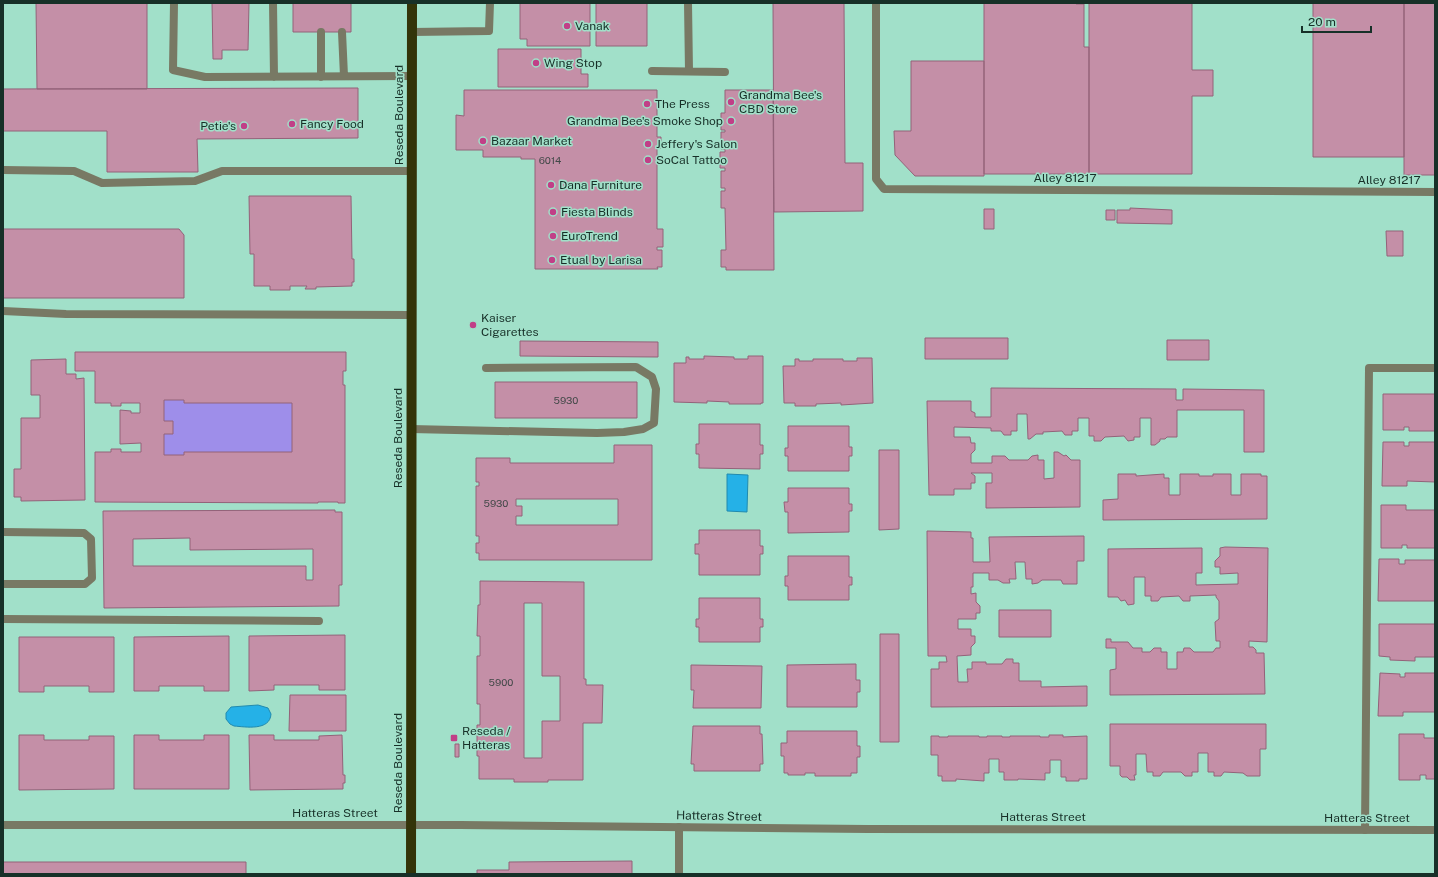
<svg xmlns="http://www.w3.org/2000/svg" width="1438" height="877" viewBox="0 0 1438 877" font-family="'Public Sans',sans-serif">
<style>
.green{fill:#9e8eea}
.water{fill:#25b1e7;stroke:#218aae}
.building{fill:#c48fa7;stroke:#936279;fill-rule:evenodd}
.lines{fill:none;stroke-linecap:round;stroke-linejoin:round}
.service{stroke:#787964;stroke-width:8}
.tertiary{stroke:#787964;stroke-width:8}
.primary{stroke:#333409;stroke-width:10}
.poi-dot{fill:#c13f87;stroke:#a1e0c9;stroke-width:1.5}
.labels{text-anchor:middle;stroke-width:3;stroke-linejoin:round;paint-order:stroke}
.number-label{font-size:10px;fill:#424848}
.poi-label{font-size:12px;fill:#173028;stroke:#a1e0c9;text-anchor:start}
.street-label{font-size:12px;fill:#173028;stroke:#a1e0c9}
</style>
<rect width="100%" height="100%" fill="#a1e0c9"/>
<path class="green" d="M164,400H184L185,403H292V452H185L184,455H164V434H173V422L164,421Z"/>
<path class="water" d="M727,474L748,475L747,512L727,511Z
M258,705L268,708L271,714C270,731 246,727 234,726L230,724L226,719V713L231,707Z"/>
<path class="building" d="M36,3H147V89H37Z
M212,3H249L248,50H222V59H213Z
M293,3H351V32H293Z
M520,3H590V46H527V39H520Z
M596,3H647V46H596Z
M773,3H844L845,163H863V211L774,212Z
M984,3H1076V4H1084V47H1089V174H984Z
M1089,3H1192V70H1213V96H1192V174H1089Z
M1313,3H1404V157H1313Z
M1404,3H1435V175H1404Z
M498,49H581V74H588V87H498Z
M911,61H984V176H915L895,155L894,131H911Z
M358,88V138L197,139L198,172H107V131H3V89Z
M464,90H657V137H661V148H657V229H663V247H657V250H662V267H657L658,269H535V159H521V157H483V150H456V115L464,116Z
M725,90H773L774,270H726V267H721V250H726L725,208H721V191H725V188H721V171H725V168H720V152H725V149H721V132H725V130H721V113H725Z
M249,196H351L352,259H354V282H352V286L316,287V289H305L307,286H290V290H270V286H254V254H250Z
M1130,208L1172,210V224L1117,223V210H1130Z
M984,209H994V229H984Z
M1106,210H1115V220H1106Z
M3,229H179L184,235V298H3Z
M1386,231H1403V256H1387Z
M925,338H1008V359H925Z
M1167,340H1209V360H1167Z
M520,341L658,342V357L520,356Z
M75,352H346V371H343V385H345V503H338V502H318V503L95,502V452H111V449H121V452H141V443L120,444V410L131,411V413H140V403H121V406H111V403H95V371H75ZM164,400H184V403H292V452H184V455H164V434H173V421H164Z
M704,356L734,357V359H748V356H763V403H761V404H729V402L707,401V403L674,402V363H686V357H689V359H704Z
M857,358H872L873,403L841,405V403L816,404V406H795V403H784L783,366H795V359H799V361H813V359H843V361H857Z
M66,359V374H76V379L84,378L85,500L21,501V497H14V469H21V418H40V395H31V360Z
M495,382H637V418H495Z
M991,388L1176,389V400H1183V389L1264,390V452H1244V410H1177V437H1167L1165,439H1160V441L1155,445H1151V418H1140V437H1134V440L1128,441L1124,436L1105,437L1101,441H1094V436H1089V418H1078V431H1072V435H1065L1062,431L1043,432V434H1036L1030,439H1028L1027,414H1017V431H1011V435H1004L1001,431H991V428L954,427V437H970L971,443H975V450L971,454V463H992V456H1005L1009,460H1028L1032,456L1038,455V460H1044V479L1054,478V452H1058L1064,456L1066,455L1071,460H1080V507L986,508V483H992V473H971L975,476V483H971V489H954V495H929L927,401H971V411L975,413V417H991Z
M1383,394H1435V431H1409V427H1404V430H1383Z
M699,424H760V445H763V454H760V469L699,468V454H696V444H699Z
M788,426H849V447H852V456H849V471H788V456H785V448H788Z
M1383,442H1404V446H1409V442H1435V482L1407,481V486H1382Z
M614,445H652V560H479V553H476V543H479V536H476V486H479V482H476V458H510V463H614ZM516,499H618V525H516V516H522V506H516Z
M879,450H899V529L879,530Z
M1118,474H1136V476L1164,474V478H1169V495H1180V474H1199V476H1213V474H1231V495H1241V474H1261V476H1267V519L1103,520V500L1118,499Z
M788,488H849V504H852V511H849V532L788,533V512H785L784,502H788Z
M1381,505H1406V510H1435V548H1407V545H1402V548H1381Z
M335,510V512H342V585H339V606L104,608L103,511ZM190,538V550L313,549V580H306V566H133V539Z
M699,530H760V546H763V554H760V575H699V554H695V544H699Z
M927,531L971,532V538H973V562H990L989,537L1084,536V561H1077V584H1063L1061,580H1042L1038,583L1032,584V579H1026L1025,562H1015L1016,579H1009L1010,583H1003L998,580H989V573H973V587H971V594L976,593V602L980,606V613H976V619H958V629H971V636H975V643L971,647V655L957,656L958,682H968L967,669H972V662H986V664H1002L1006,659H1013V663H1019V681H1041V687L1087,686V706L931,707V669H939V662H947L946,656H928Z
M1225,547L1268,548L1267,642L1249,641V647H1253L1256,650V653H1264L1265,694L1110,695V670L1116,669V648H1106V639H1111V642H1128L1133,648H1142V652H1150L1154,648H1161V652H1167V669H1177V652H1183L1184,648H1190L1194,652H1213L1216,648H1220V641H1216L1215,622L1219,619V601L1216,597V595L1190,596V601H1183L1179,596L1161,597L1158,601H1151V596H1145V577H1134V604L1128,605L1125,600L1121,601L1118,597H1108V549L1202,548V573H1196V585L1238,584V573L1220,574V567H1215V561L1220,556V548Z
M788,556H849V577H852V585H849V600H788V586H785V576H788Z
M1379,559H1399V564H1405V560H1435V601H1378Z
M480,581L584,582V679H586V685H603L602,723H583V780H548V782H514V779H479V756H477V725H480V704H477V656H480V636H477L478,605H480ZM524,603H542V676H560V721H542V758H524Z
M699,598H760V619H763V627H760V642H699V627H696V619H699Z
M999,610H1051V637H999Z
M1379,624H1435V657H1415V661L1390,660V657L1379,656Z
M880,634H899V742H880Z
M345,635V690H319V685H274V690L249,691V636Z
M229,636V691H204V686H159V691H134V637Z
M19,637H114V692H89V686H44V692H19Z
M856,664V680H860V692H857V707H787V665Z
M691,665L762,666L761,708H693L694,690H691Z
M1380,673L1400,674V677H1405V673H1435V712H1403V716H1378Z
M290,695H346V731H289Z
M1110,724H1266V749H1260V776H1247L1243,773L1224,772L1221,776H1214V772H1208V753H1198V772H1192V776H1185L1181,772H1163L1160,776H1153V772H1147L1146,754H1136V775H1134L1135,780H1130L1127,777H1122L1120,775V766H1110Z
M693,726H760V734H762L763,764H760V771H694V764H691Z
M787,731H857V746H860V757H857V773H851V776H815V773H805V775H788V773H784V756H781V743H787Z
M1399,734H1424V738H1435V779H1426V775H1420V780H1399Z
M19,735H44V740H89V736H114V789L19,790Z
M134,735H159V740H204V735H229V789H134Z
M249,735H274V740H319V736L342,735L343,775H345V783H343V789L250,790Z
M1049,735H1063V737L1087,736V779H1079V781H1066V777H1061V760H1050V773H1045V780L1018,779V780H1004V772H999V759H989V773H984V781L956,779V781H942V776H938V755H931V736H939V737H948V736H979V737H987V736H1002V737H1010V736H1040V737H1049Z
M455,744H459V757H455Z
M632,861V874H477V870H509V862Z
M3,862H246V874H3Z"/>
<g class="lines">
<path class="service" d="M174,3L173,70L205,77L412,76
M273,3L274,77
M688,3L689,71
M876,3V179L884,189L1435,192
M321,32V77
M342,32L344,76
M412,32L489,31L490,3
M652,71L725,72
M3,170L74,171L102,183L195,181L222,171H412
M3,311L66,314L411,315
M411,429L597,433L624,432L643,429L654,423L656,389L652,377L636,367L486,368
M3,532L84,533L91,539L92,578L85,584H3
M3,619L319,621
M1365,830L1369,368H1435
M679,874V827"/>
<path class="tertiary" d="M3,825H460L868,829L1435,830"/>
<path class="primary" d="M411,874L412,3"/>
</g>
<g class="poi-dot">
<circle cx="567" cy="26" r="4"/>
<circle cx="536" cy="63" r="4"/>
<circle cx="731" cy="102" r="4"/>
<circle cx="647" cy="104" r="4"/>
<circle cx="731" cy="121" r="4"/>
<circle cx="292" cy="124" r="4"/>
<circle cx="244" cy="126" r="4"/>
<circle cx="483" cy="141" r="4"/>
<circle cx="648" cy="144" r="4"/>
<circle cx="648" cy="160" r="4"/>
<circle cx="551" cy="185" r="4"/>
<circle cx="553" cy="212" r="4"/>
<circle cx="553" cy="236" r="4"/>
<circle cx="552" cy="260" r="4"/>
<circle cx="473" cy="325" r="4"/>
<rect x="450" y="734" width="8" height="8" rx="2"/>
</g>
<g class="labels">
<g class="number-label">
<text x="550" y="164">6014</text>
<text x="566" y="404">5930</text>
<text x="496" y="507">5930</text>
<text x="501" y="686">5900</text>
</g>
<g class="poi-label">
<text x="575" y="30">Vanak</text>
<text x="544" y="67">Wing Stop</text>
<text x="739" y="99">Grandma Bee's<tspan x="739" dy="14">CBD Store</tspan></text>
<text x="655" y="108">The Press</text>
<text x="723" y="125" text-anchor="end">Grandma Bee's Smoke Shop</text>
<text x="300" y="128">Fancy Food</text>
<text x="236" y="130" text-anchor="end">Petie's</text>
<text x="491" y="145">Bazaar Market</text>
<text x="656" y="148">Jeffery's Salon</text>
<text x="656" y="164">SoCal Tattoo</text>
<text x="559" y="189">Dana Furniture</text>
<text x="561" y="216">Fiesta Blinds</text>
<text x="561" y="240">EuroTrend</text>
<text x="560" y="264">Etual by Larisa</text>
<text x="481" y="322">Kaiser<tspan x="481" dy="14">Cigarettes</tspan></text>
<text x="462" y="735">Reseda /<tspan x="462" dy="14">Hatteras</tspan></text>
</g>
<g class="street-label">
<text transform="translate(399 115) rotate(-90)" y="4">Reseda Boulevard</text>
<text x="1065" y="182">Alley 81217</text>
<text x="1389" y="184">Alley 81217</text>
<text transform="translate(398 438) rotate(-90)" y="4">Reseda Boulevard</text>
<text transform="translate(398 763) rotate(-90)" y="4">Reseda Boulevard</text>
<text x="335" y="817">Hatteras Street</text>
<text transform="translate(719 816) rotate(1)" y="4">Hatteras Street</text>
<text x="1043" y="821">Hatteras Street</text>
<text x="1367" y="822">Hatteras Street</text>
</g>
</g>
<rect width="1438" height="877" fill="none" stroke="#173028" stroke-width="8"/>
<path d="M1302 26v6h69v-6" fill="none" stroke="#173028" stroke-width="2"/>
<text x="1308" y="26" font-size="12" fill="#173028" stroke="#a1e0c9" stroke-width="3" paint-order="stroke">20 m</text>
</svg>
